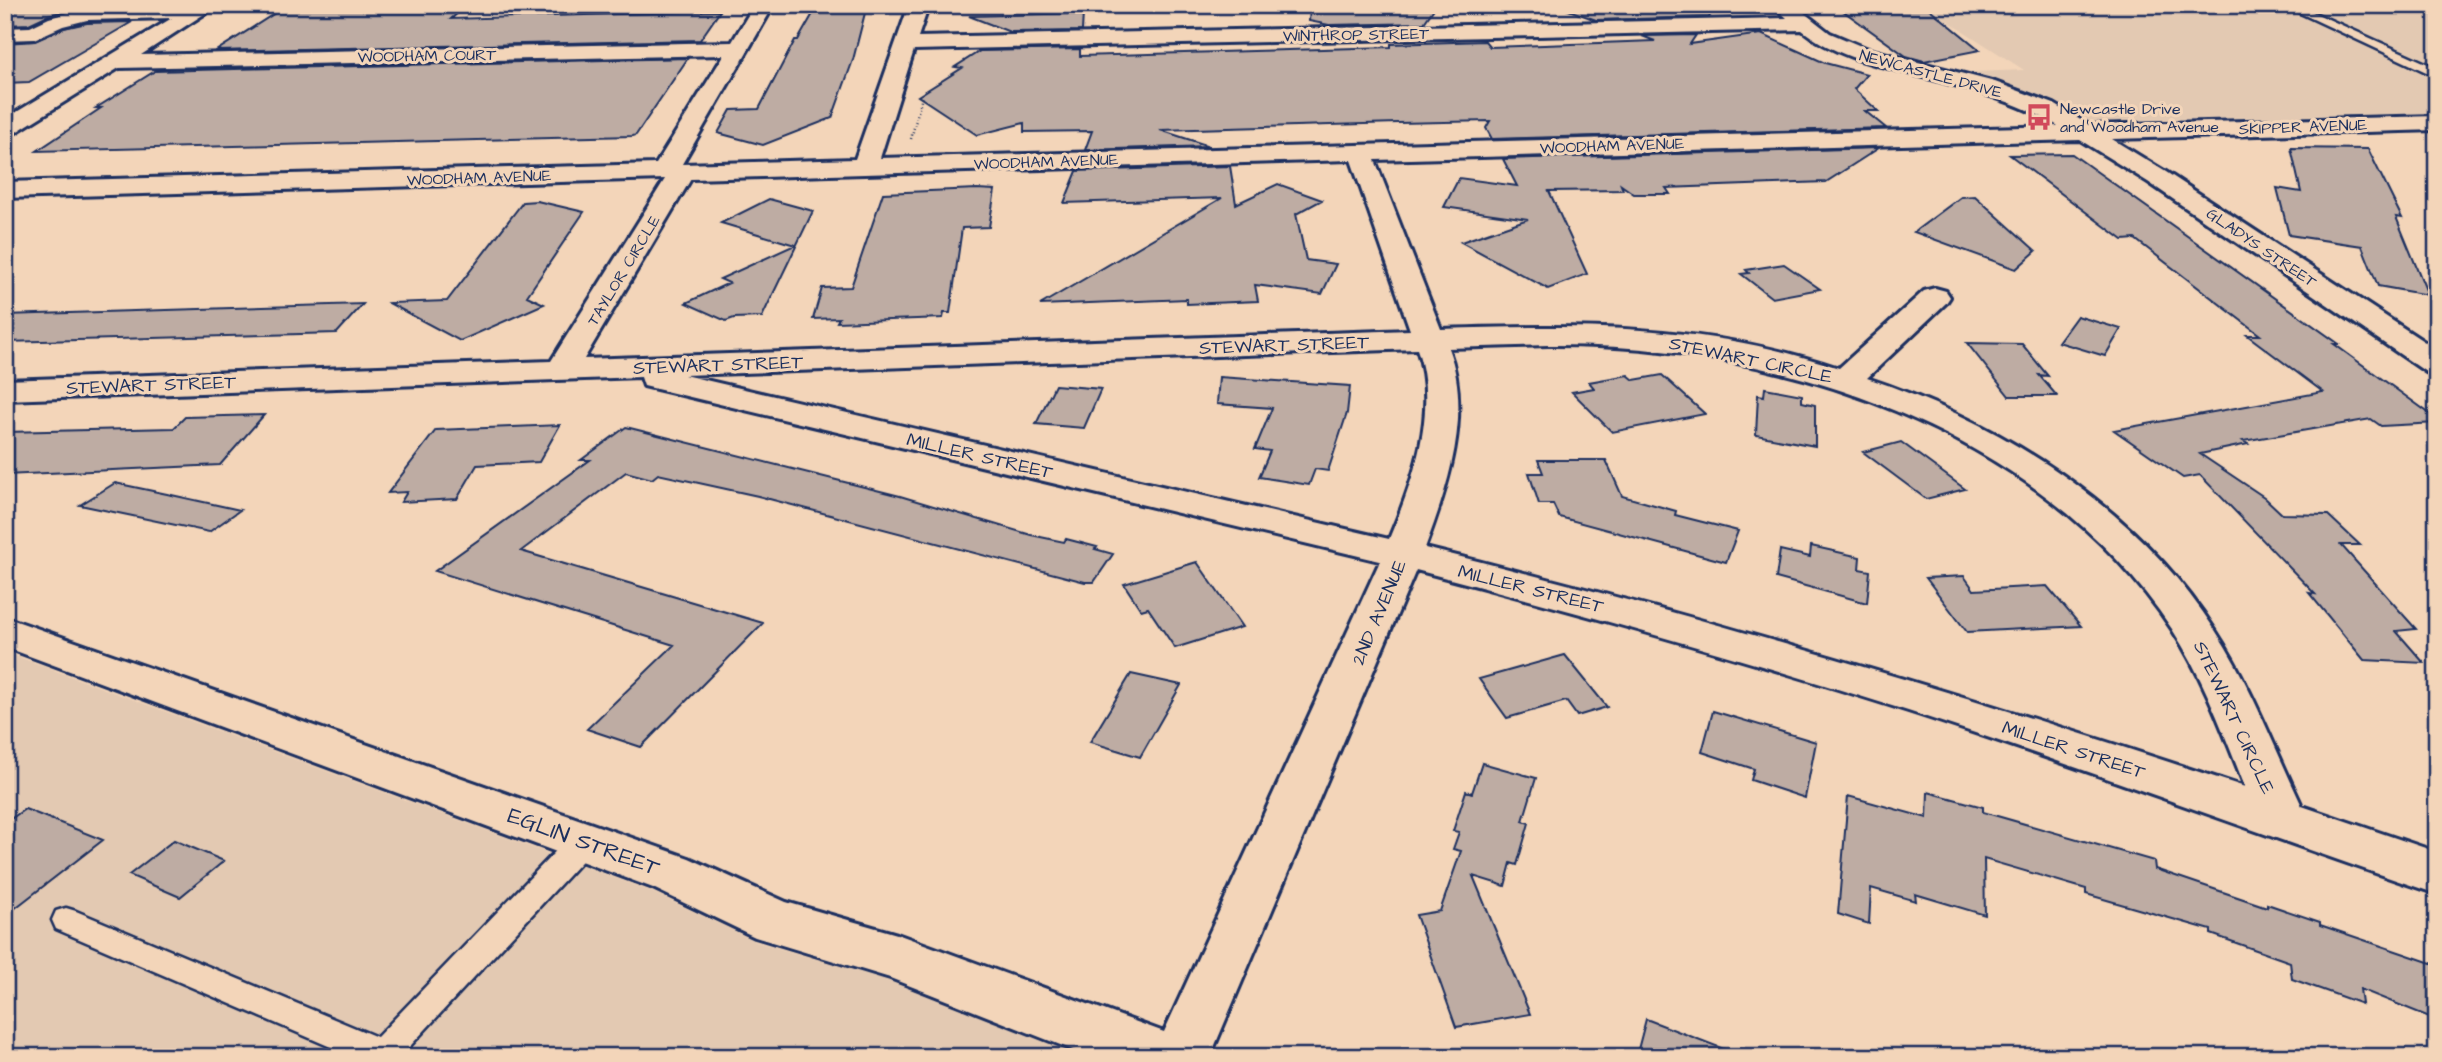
<svg xmlns="http://www.w3.org/2000/svg" width="2442" height="1062" viewBox="0 0 2442 1062" font-family="'Architects Daughter',sans-serif">
<style>
.built{fill:#e3c9b2}
.building{fill:#beaca3;stroke:#1b2f5e;stroke-width:2}
.lines{fill:none;stroke-linecap:round;stroke-linejoin:round}
.service-casing{stroke:#1b2f5e;stroke-width:5}
.minor-casing{stroke:#1b2f5e;stroke-width:6}
.path{stroke:#1b2f5e;stroke-width:2.5;stroke-dasharray:1 2.5;stroke-linecap:butt}
.service{fill:#f3d5b9;fill-rule:evenodd}
.minor{fill:#f3d5b9;fill-rule:evenodd}
.labels{text-anchor:middle;stroke-width:6;stroke-linejoin:round;paint-order:stroke}
.far-street-label{font-size:16px;fill:#1b2f5e;stroke:#f3d5b9}
.far-poi-label{font-size:16px;fill:#1b2f5e;stroke:#f3d5b9;text-anchor:start}
.street-label{font-size:19px;fill:#1b2f5e;stroke:#f3d5b9}
.near-street-label{font-size:23px;fill:#1b2f5e;stroke:#f3d5b9}
</style>
<rect width="100%" height="100%" fill="#f3d5b9"/>
<filter id="ink" filterUnits="userSpaceOnUse"><feTurbulence type="fractalNoise" baseFrequency=".0143" numOctaves="2"/><feDisplacementMap in="SourceGraphic" scale="14" xChannelSelector="R" yChannelSelector="G"/><feConvolveMatrix kernelMatrix="1 2 1 2 8 2 1 2 1" color-interpolation-filters="sRGB"/></filter>
<g filter="url(#ink)">
<path class="built" d="M1923,5H2437V118L2091,127L1949,73L2024,70Z
M5,652L650,891L757,942L881,978L1084,1057H5Z"/>
<path class="building" d="M5,5H92L48,15L29,24L5,25Z
M387,5H467L451,19L720,11L700,40L216,51L283,8Z
M818,5H867L853,60L832,118L763,145L718,133L731,110L759,109L795,40H798Z
M1567,5H1717L1709,17L1596,20L1566,9Z
M1835,5L1926,6L1980,50L1924,61L1906,56Z
M1435,7L1424,23L1329,25L1309,21L1310,10Z
M1083,13L1082,31L1010,32L969,16Z
M132,22L29,82L5,83V43L35,41L64,28L87,23Z
M1761,34L1825,63L1867,74L1854,89L1878,111H1865L1886,128L1492,139L1486,128L1490,121L1398,123L1160,130L1209,146L1085,150L1092,131L1024,132V123L977,135L918,96L962,68L955,67L980,51L1080,49V56L1391,47V44L1485,41L1490,47L1655,41L1642,36L1696,35L1690,44Z
M688,58L636,135L633,136L37,151L101,108H96L155,71Z
M1879,148L1826,182L1666,188L1670,194H1634L1621,185L1623,190L1549,191L1587,274L1548,289L1461,242L1528,219L1444,207L1459,178L1517,186L1503,159Z
M2291,148L2368,149L2402,218L2396,217L2428,295L2378,286L2362,246L2289,235L2277,188L2301,192Z
M2072,154L2339,344H2334L2437,419V423L2381,426L2371,419L2243,441L2248,444L2200,454L2264,497L2282,514L2328,515L2360,545H2341L2416,629L2396,631L2424,663L2364,660L2309,593L2315,594L2200,475L2183,478L2114,430L2323,392L2247,335H2260L2135,239L2123,240L2010,155Z
M1230,166L1236,204L1278,184L1322,200L1296,214L1306,260L1336,264L1322,294L1255,285L1258,301L1187,304V299L1040,305L1222,198L1064,203L1077,171Z
M977,189L995,190L989,227L962,228L950,313H944L943,318L837,322L839,318L813,319L822,288L851,287L883,193Z
M1975,196L2036,251L2016,269L1914,232L1961,197Z
M769,199L813,211L762,317L734,318L726,321L686,303L729,283L720,279L795,245L721,223Z
M537,201L584,212L527,296L544,304L460,341L389,303L447,301L523,202Z
M1784,264L1820,289L1772,298L1741,274L1749,273L1746,270Z
M363,304L337,333L5,342V315Z
M2077,316L2121,329L2105,356L2058,342Z
M1967,343L2022,344L2048,376L2039,375L2057,396H2009Z
M1628,375L1634,380L1662,375L1705,414L1612,432L1572,392L1594,388L1589,382Z
M1219,377L1350,386L1347,413L1328,471L1315,469L1309,485L1259,477L1270,451L1255,449L1272,408L1217,404Z
M1055,385L1101,389L1084,428L1036,424Z
M1765,388L1802,395V402L1815,405V446L1756,435L1758,395L1764,396Z
M264,415L220,465L5,475V432L174,428L185,417Z
M560,425L539,462L477,465L457,499L401,502L407,492L388,493L436,430Z
M626,427L900,496L1031,535L1064,542L1066,539L1097,547L1095,549L1113,554L1094,582H1085L758,496L658,474L652,479L626,472L521,551L763,623L641,747L587,729L674,645L435,571L590,460H581Z
M1901,442L1965,489L1926,499L1863,452Z
M1538,460H1606L1622,496L1676,511L1675,515L1738,531L1726,562L1559,517L1553,504H1539L1529,473H1543Z
M115,483L167,494L240,510L209,532L80,505Z
M1811,546L1860,557L1859,569L1870,571L1867,603L1776,578L1780,550L1810,557Z
M1197,562L1242,627L1175,648L1148,608L1141,610L1124,584Z
M1964,576L1974,590L2047,586L2081,626L1967,632L1926,578Z
M1565,655L1607,707L1577,716L1566,701L1507,718L1479,679Z
M1131,674L1181,685L1140,757L1090,742Z
M1713,711L1816,742L1805,798L1751,780L1754,769L1702,752Z
M1482,763L1536,778L1523,821L1529,823L1517,865L1511,863L1505,886L1473,876L1530,1014L1456,1027L1416,915L1440,911L1461,851L1453,849L1459,832L1453,831L1466,791L1472,793Z
M1928,792L1983,807V812L2154,861L2155,869L2267,907V904L2320,922V925L2437,965V1020L2360,989L2362,1004L2292,979L2290,962L2211,934V930L2086,894V889L1984,859L1985,915L1915,894L1916,901L1871,888L1869,924L1838,914L1848,796L1927,818Z
M25,809L103,840L5,916V823Z
M174,840L224,861L180,897L129,875Z
M1646,1019L1737,1054L1736,1057H1636Z"/>
<g class="lines">
<defs>
<path id="service" d="M2283,5H2297L2437,68V77Z
M583,830L593,833L597,841L593,849L400,1057H354L56,929L52,920L56,911L66,908L76,911L377,1037L573,833Z"/>
<path id="minor" d="M218,5L141,55L732,42L754,5H774L682,164L855,159L909,5H929L918,37L1787,18L1777,9L1780,5H1794L1830,33L1868,49L1995,82L2054,104L2089,125L2437,116V130L2112,139L2166,172L2437,350V375L2426,372L2148,182L2080,140L1375,160L1441,329C1581,325 1704,323 1839,368L1924,291L1935,288L1946,291L1950,297L1946,303L1867,378C2003,423 2136,507 2215,630C2251,685 2274,747 2302,806L2437,852V894C2260,834 2085,768 1908,711C1745,659 1581,613 1416,570L1210,1057H1091L890,978L755,937L653,888L5,647V617L689,858L786,902L897,934L1164,1032L1380,561L644,386L641,377L5,400V380L551,361L665,179L5,198V182L656,164L724,55L119,68L13,134L5,136V119L172,18L87,20L63,26L34,39L5,40V28L30,27L49,18L87,8ZM1802,30C1832,54 1868,63 1905,72C1957,86 2012,98 2058,126L880,158L914,50ZM1351,160L1410,330L584,359L691,179ZM1548,345C1778,343 2039,429 2172,629C2204,678 2224,734 2245,787C1974,697 1702,616 1425,548C1448,486 1473,412 1448,348ZM1417,349C1439,410 1413,482 1389,539L684,375Z"/>
</defs>
<use href="#service" class="service-casing"/>
<use href="#minor" class="minor-casing"/>
<path class="path" d="M911,139L922,97"/>
<use href="#service" class="service"/>
<use href="#minor" class="minor"/>
</g>
</g>
<defs>
<symbol id="bus-bare" viewBox="-9 -9 18 18"><path d="M-5-6H5V4H4V6H2V4H-2V6H-4V4H-5ZM-3.5-4V0h7V-4ZM-3.5 1.2v1.5H-2V1.2ZM2 1.2v1.5H3.5V1.2Z" fill="#d1495b" stroke="#f3d5b9" stroke-width="2.5" paint-order="stroke"/></symbol>
</defs>
<g fill-rule="evenodd">
<use href="#bus-bare" x="2020" y="98" width="38" height="38"/>
</g>
<g class="labels">
<g class="far-street-label">
<text transform="translate(1356 34) rotate(-1)" y="6">WINTHROP STREET</text>
<text transform="translate(427 55) rotate(-1)" y="6">WOODHAM COURT</text>
<text transform="translate(1931 73) rotate(15)" y="6">NEWCASTLE DRIVE</text>
<text transform="translate(2303 126) rotate(-2)" y="6">SKIPPER AVENUE</text>
<text transform="translate(1612 145) rotate(-2)" y="6">WOODHAM AVENUE</text>
<text transform="translate(1046 161) rotate(-2)" y="6">WOODHAM AVENUE</text>
<text transform="translate(479 177) rotate(-2)" y="6">WOODHAM AVENUE</text>
<text transform="translate(2262 247) rotate(34)" y="6">GLADYS STREET</text>
<text transform="translate(623 270) rotate(-59)" y="6">TAYLOR CIRCLE</text>
</g>
<g class="far-poi-label">
<text x="2060" y="114">Newcastle Drive<tspan x="2060" dy="18">and Woodham Avenue</tspan></text>
</g>
<g class="street-label">
<text transform="translate(1284 344) rotate(-2)" y="7">STEWART STREET</text>
<text transform="translate(1751 359) rotate(12)" y="7">STEWART CIRCLE</text>
<text transform="translate(718 364) rotate(-2)" y="7">STEWART STREET</text>
<text transform="translate(151 384) rotate(-2)" y="7">STEWART STREET</text>
<text transform="translate(980 455) rotate(13)" y="7">MILLER STREET</text>
<text transform="translate(1531 588) rotate(14)" y="7">MILLER STREET</text>
<text transform="translate(1378 612) rotate(-67)" y="7">2ND AVENUE</text>
<text transform="translate(2235 717) rotate(65)" y="7">STEWART CIRCLE</text>
<text transform="translate(2074 749) rotate(18)" y="7">MILLER STREET</text>
</g>
<g class="near-street-label">
<text transform="translate(584 841) rotate(20)" y="8">EGLIN STREET</text>
</g>
</g>
<rect width="2442" height="1062" fill="none" stroke="#f3d5b9" stroke-width="28"/>
<rect x="14" y="14" width="2414" height="1034" fill="none" stroke="#1b2f5e" stroke-width="2.5" filter="url(#ink)"/>
</svg>
